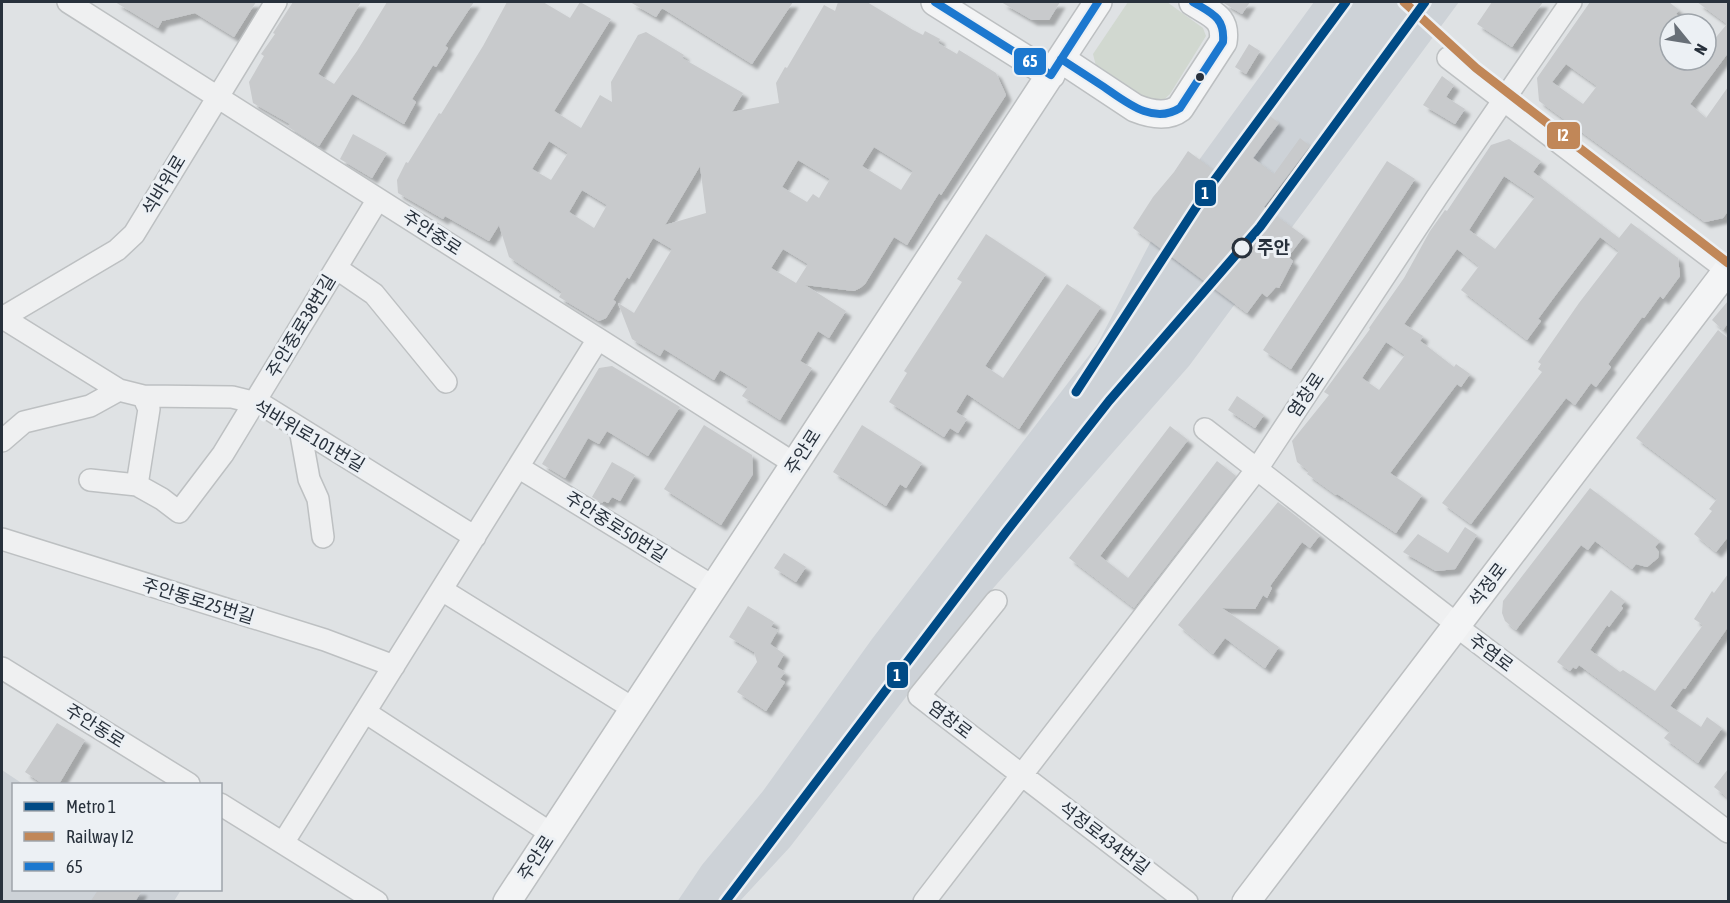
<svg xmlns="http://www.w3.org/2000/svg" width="1730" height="903" viewBox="0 0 1730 903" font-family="'Asap Condensed','Noto Sans KR',sans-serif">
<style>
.built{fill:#cdd2d7}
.green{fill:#d1d8d0}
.building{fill:#c8cacc;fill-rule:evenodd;filter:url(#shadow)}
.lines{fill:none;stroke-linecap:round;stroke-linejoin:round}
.minor-casing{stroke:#bdc0c2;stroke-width:24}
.major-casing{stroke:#bcbfc1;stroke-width:30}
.minor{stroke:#eff0f1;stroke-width:21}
.major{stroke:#f3f4f5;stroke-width:27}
.bus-1-casing{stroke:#ecf0f4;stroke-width:12}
.bus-1{stroke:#1c78cf;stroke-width:8}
.rail-1-casing{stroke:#ecf0f4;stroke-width:14}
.rail-1{stroke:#c18758;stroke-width:9}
.metro-1-casing{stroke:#ecf0f4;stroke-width:14}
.metro-1{stroke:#004a85;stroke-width:9}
.bus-dot{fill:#28313c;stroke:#ecf0f4;stroke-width:2}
.stop-dot{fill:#ecf0f4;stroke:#28313c;stroke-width:3}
.labels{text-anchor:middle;stroke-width:6;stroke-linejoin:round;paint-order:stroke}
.street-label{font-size:18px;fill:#28313c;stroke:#ecf0f4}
.stop-label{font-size:18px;font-weight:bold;fill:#28313c;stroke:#ecf0f4;text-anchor:start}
.line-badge{stroke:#ecf0f4;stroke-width:2}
.badge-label{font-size:16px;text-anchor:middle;font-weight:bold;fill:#fff}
</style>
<defs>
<filter id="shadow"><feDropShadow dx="5.5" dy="5.5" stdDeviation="1.5" flood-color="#0004"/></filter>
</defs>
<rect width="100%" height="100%" fill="#dfe2e4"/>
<path class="built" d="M1314,2H1459L1189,366L967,618L790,847L740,901L677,902L702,865L763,791L872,639L1097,345L1178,189Z
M2,770L23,784H14V890H181L174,901H2Z"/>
<path class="green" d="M1128,2H1167L1203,28L1206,36L1170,94C1164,100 1160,103 1151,104L1097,70L1093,54Z"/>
<path class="building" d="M115,2H256L234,37L195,13L162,21L158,28Z
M293,2H361L318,74L334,84L357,51L387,2H474L445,46L448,48L436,67L433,65L412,99L416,102L404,124L352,94L319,146L288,127L290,124L253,103L249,82L264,56L261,54L275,34L273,33Z
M507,2H543L570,18L580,2L611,19L554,111L581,128L600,95L612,102L611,82L638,35L646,32L684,55L682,58L743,93L732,112L779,103L776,83L785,67L787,68L824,5L835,11L838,2H867L913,30L923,35L925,31L940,39L938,43L957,54L959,50L996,73L1006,95L941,195L939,193L907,245L894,237L865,284L860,288L854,291L805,285L846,311L829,338L818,331L800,361L812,368L780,420L742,396L748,387L720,370L714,380L664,349L660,356L632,339L618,303L634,313L672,249L653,238L629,279L627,277L613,300L616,302L606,318L599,321L559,297L562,292L509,257L499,225L489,241L445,216L443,219L398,193L397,180L406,162L408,163L439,113L441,114L483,46ZM549,141L568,153L551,180L532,169ZM874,147L913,171L901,190L862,166ZM798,160L830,179L819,198L813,194L807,202L782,187ZM700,166L706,213L665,225ZM582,190L607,205L594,228L569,212ZM783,249L808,264L796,283L771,268Z
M630,2H793L752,64L662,8L656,17Z
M1001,2H1060L1049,20H1032Z
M1222,2H1250L1242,14Z
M1492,2H1543L1512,47L1477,24Z
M1590,2H1669L1679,10L1676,14L1689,24H1670V60H1706V37L1712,42L1727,24L1697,2H1728V53L1690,104L1706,118L1728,87V211L1723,218L1705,222L1539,101L1537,78ZM1566,64L1597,86L1583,104L1552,82Z
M1249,44L1260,51L1246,74L1235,67Z
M1442,76L1454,85L1446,97L1465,109L1455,124L1423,105Z
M1270,116L1279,123L1253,158L1274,174L1300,138L1310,146L1264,207L1304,236L1288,257L1293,261L1279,288L1276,287L1267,297L1262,293L1247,313L1133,228L1153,197L1174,172L1188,151L1224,178Z
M353,134L387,153L372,178L340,159Z
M1509,139L1541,161L1533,172L1619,238L1631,223L1678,258L1680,276L1663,299L1660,296L1644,318L1642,317L1608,364L1611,367L1596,387L1591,383L1575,405L1566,398L1471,524L1442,503L1542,372L1538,369L1541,364L1538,362L1579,303L1619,251L1600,237L1558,292L1538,319L1541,321L1527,340L1461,290L1479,266L1457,249L1404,324L1423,336L1420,341L1423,343L1454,367L1456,364L1470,374L1461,387L1457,384L1390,473L1422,495L1396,533L1337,494L1336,495L1307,474L1309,471L1297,462L1292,441L1329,395L1324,392L1370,329L1369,328L1404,278L1430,231L1445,210L1447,211L1491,145ZM1504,176L1535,197L1495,249L1469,230ZM1386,342L1405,355L1379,390L1362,378Z
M1387,161L1415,179L1291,369L1263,350Z
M986,234L1046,274L985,366L1003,378L1067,284L1101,307L1019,429L967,394L956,412L967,419L958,433L950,428L944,437L889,402L907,373L904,371L962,282L957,279Z
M1728,301V323L1723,330L1712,320Z
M1718,330L1728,338V537L1716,552L1694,534L1712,511L1709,509L1717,499L1636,438Z
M612,366L680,407L648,456L607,431L599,444L588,438L565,478L542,464L599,368Z
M1237,396L1264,415L1255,428L1228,410Z
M704,425L752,455L753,474L721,525L664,489Z
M862,425L922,463L906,488L900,484L886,506L833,472Z
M1170,426L1188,440L1100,556L1128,578L1217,461L1236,476L1134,608L1069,558Z
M612,462L635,475L620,501L612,497L608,503L604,501L602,503L592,497Z
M1590,488L1660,541L1655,547L1659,552L1658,558L1647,567L1636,564L1632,569L1595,541L1588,550L1581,545L1516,630L1505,621L1502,613L1503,601Z
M1278,502L1320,535L1310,548L1302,542L1270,586L1272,588L1267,598L1263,595L1255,609L1222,608L1279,647L1265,668L1225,638L1213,654L1178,625Z
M1465,527L1477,535L1455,569L1436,571L1403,552L1418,534L1448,553Z
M784,553L806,567L796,582L774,568Z
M1728,574V627L1685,689L1683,688L1670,706L1701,727L1707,717L1722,728L1698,763L1664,738L1670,731L1579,665L1576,669L1573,667L1570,671L1557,662L1611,590L1625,601L1621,606L1623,608L1609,627L1607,625L1590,650L1620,672L1623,670L1655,691L1703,625L1694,619L1712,591L1714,593Z
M748,606L774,622L771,627L778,630L770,644L784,654L777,667L785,672L780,679L785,682L766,711L737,692L757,662L754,652L729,637Z
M57,723L85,740L59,784H43L25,772Z
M1728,769V798L1714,787Z
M98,890H142L135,902H90Z"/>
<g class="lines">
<defs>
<path id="minor" d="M68,2L795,464
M1448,58L1728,271
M336,268L374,294L446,382
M2,318L117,250L134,234L276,2
M3,318L119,390L143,396L232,397L261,404L475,537
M300,429L309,479L318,499L323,537
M1205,429L1449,618L1456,626L1728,832
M2,441L24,422L90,406L119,390
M518,467L714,587
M90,480L137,485L162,499L179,512L223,454L378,199
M137,485L149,409L143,396
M2,539L325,640L394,666
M442,590L634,709
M996,601L919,696L1187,902
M2,668L189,784
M365,712L552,834
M220,804L377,902
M283,843L598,339
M924,902L1257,469L1437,197L1571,2"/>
<path id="major" d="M935,2L1051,75
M1061,59L1135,108C1150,114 1167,118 1180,108L1223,42C1227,17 1211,14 1193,2
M507,902L1098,2
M1246,902L1728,269"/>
</defs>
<use href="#minor" class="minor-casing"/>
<use href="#major" class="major-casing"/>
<use href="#minor" class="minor"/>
<use href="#major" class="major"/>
<defs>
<path id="bus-1" d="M935,2L1051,75L1098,2
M1061,59C1075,68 1090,78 1104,87C1126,102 1153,125 1180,108L1223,42C1225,17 1211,13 1193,2"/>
</defs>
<use href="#bus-1" class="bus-1-casing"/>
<use href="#bus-1" class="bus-1"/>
<defs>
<path id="rail-1" d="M1404,2L1476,68L1728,263"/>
</defs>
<use href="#rail-1" class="rail-1-casing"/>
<use href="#rail-1" class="rail-1"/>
<defs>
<path id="metro-1" d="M1076,392L1208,189L1346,2
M725,902L1006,532L1109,401L1260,227L1425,2"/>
</defs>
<use href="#metro-1" class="metro-1-casing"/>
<use href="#metro-1" class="metro-1"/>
</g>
<circle class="bus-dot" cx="1200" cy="77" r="5"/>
<circle class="stop-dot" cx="1242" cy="248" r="9"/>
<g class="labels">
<g class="street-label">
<text transform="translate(164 185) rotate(-59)" y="6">석바위로</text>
<text transform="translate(432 233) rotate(33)" y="6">주안중로</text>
<text transform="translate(301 326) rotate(-59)" y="6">주안중로38번길</text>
<text transform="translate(1306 395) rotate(-56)" y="6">염창로</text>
<text transform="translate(309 436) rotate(30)" y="6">석바위로101번길</text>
<text transform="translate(803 452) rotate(-57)" y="6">주안로</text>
<text transform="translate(616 527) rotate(32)" y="6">주안중로50번길</text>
<text transform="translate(1488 585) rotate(-53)" y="6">석정로</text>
<text transform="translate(198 601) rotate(17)" y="6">주안동로25번길</text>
<text transform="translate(1491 653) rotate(37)" y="6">주염로</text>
<text transform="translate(950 720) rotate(37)" y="6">염창로</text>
<text transform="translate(95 726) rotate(32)" y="6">주안동로</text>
<text transform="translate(1104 838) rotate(37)" y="6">석정로434번길</text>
<text transform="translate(536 858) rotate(-57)" y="6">주안로</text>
</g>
<g class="stop-label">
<text x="1257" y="254">주안</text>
</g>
</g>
<g class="line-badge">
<rect x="1013" y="47" width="34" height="29" rx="6" fill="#1c78cf"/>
<rect x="1546" y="121" width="35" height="29" rx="6" fill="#c18758"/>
<rect x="1194" y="179" width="23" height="28" rx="6" fill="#004a85"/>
<rect x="886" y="661" width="23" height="28" rx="6" fill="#004a85"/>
</g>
<g class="badge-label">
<text x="1030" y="67">65</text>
<text x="1563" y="141">I2</text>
<text x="1205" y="199">1</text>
<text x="897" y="681">1</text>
</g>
<rect width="1730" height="903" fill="none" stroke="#28313c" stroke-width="6"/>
<rect x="12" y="783" width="210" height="108" fill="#ecf0f4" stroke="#9ea4aa" stroke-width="1.5"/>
<rect x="24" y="802" width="30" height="9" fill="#004a85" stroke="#9ea4aa" stroke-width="1.5"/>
<text x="66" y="813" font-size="18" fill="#28313c">Metro 1</text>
<rect x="24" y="832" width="30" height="9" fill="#c18758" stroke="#9ea4aa" stroke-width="1.5"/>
<text x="66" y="843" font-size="18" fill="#28313c">Railway I2</text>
<rect x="24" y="862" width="30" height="9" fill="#1c78cf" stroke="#9ea4aa" stroke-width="1.5"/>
<text x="66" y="873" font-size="18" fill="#28313c">65</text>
<g transform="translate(1688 42) rotate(120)"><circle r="28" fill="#ecf0f4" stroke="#9ea4aa" stroke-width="1.5"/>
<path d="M0-4.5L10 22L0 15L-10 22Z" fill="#686f77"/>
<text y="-9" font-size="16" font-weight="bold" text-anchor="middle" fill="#28313c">N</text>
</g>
</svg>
